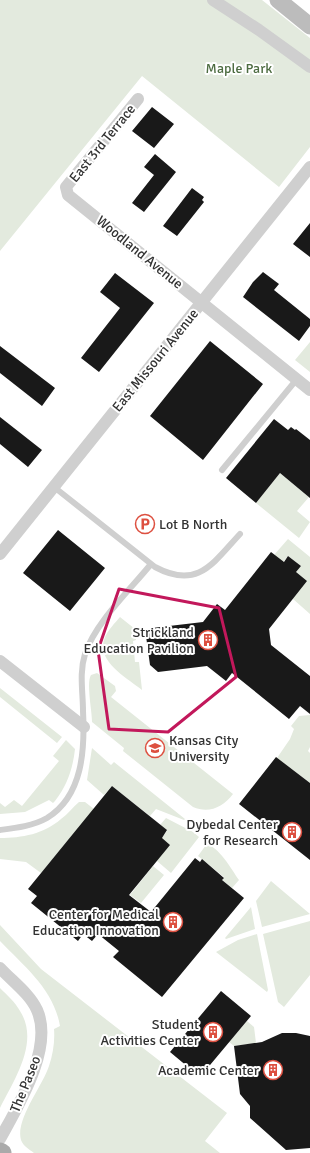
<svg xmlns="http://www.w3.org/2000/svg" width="310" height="1153" viewBox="0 0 310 1153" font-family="Signika,sans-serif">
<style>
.green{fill:#e3eade}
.building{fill:#191919}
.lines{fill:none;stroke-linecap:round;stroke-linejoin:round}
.lane{stroke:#cfcfcf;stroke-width:6}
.street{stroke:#cfcfcf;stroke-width:12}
.secondary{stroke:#bcbcbc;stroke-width:17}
.primary{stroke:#aaa;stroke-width:19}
.marked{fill:none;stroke:#c2185b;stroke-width:3;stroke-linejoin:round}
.labels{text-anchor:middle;stroke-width:4;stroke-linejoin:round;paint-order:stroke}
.park-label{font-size:14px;fill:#4d6c41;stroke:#fff}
.street-label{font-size:14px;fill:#323232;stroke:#fff}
.poi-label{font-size:14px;fill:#323232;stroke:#fff;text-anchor:end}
</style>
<rect width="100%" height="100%" fill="#fff"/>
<path class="green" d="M0,0H262L310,38V147L279,187L142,76L0,251Z
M310,342V372L295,360Z
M280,473L309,497L297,511L310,522L299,538L256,503Z
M288,539L310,557V614L293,599L296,572L301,566L288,556L283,562L274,555Z
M120,617L135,629L136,640L133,641L135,662H139L142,690C126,677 95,661 105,637C108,630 115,623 120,617Z
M97,673L115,686L116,691L111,697L233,794C223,807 209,814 193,807L123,751L124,748L92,722C92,711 86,682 91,675Z
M0,688L62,737L57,743L0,697Z
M310,715V747L308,751L310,753V783L277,758L290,739L294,729L291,726L299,716Z
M66,740L75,749C73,768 67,786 55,801L53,803L49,800L25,812L0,814V803L5,807L14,800L22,806L59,761L53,756Z
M92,748L111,765L114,762L185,819L184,820L156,809L150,816L112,786L104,795L87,780Z
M79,802H85L94,809L41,873L26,862L0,859V838C22,838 44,834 61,819C68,814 73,807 79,802Z
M166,818L193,832L199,837L171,873L157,861L162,838L167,831L160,825Z
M206,845C218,845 232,870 239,880L232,888L222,880L224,877L198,856Z
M153,866L164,875L141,903L130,895Z
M271,881L310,914L262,927L256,901Z
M251,907L255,929L226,939L225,938Z
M310,921V975L284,1007L278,1002L263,934Z
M0,925L41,969L227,1113L205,1141L220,1153H34C29,1149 23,1146 21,1140C15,1120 43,1085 49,1066C53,1054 55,1041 54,1029L60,1026C54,990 25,967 0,941Z
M257,934L268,990L267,992L216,952L238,940Z
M0,988C7,995 15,1002 20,1011C40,1042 14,1080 0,1108Z
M247,1021L254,1027L256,1043L234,1046L229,1042Z"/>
<path class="building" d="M152,107L174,124L154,148L132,131Z
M155,154L176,172L144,212L132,203L154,175L144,167Z
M192,188L204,197L202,200L204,202L177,236L163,226Z
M310,223V257L293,244Z
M263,272L279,284L274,290L310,319V326L299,341L243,297L253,282Z
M115,273L154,303L99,372L81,358L120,308L100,292Z
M210,341L263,384L203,460L150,416Z
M0,346L55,388L42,406L0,373Z
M0,417L42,450L28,467L0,444Z
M274,419L288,430L291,427L295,430L296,429L310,440V498L280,473L256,503L226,478Z
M58,530L105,568L70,611L23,573Z
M271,552L284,562L288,556L301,566L296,572L307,581L269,629L271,645L310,676V714L300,706L289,719L232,673L226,681L207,666L158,672L150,665L146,636L152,628L203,622L217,604L225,610Z
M276,757L310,783V860L239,804Z
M112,786L167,830L162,838L170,845L129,895L151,912L195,858L200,862L202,859L224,878L222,880L244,898L162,997L113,957L119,951L98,934L92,941L83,934L78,941L31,903L37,896L28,889Z
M221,991L251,1016L200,1077L170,1052Z
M282,1033H296L310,1036V1148L286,1150L250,1118V1106L240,1094L234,1046L262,1042Z"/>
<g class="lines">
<path class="lane" d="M222,470L297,379
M54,487L155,567C198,590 213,563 240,534
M0,830C16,828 33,826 47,818C83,796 85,749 83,711C83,692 79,673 85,654C95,623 130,590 151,564"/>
<path class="street" d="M213,0L259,30L310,67
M138,99L66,187L68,195L310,390
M0,554L310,167
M0,661L84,727
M0,968C12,981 30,994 37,1010C54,1048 18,1106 0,1139"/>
<path class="secondary" d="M278,0L310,26"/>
<path class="primary" d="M0,1152L2,1153"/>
</g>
<path class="marked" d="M119,589L219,608L236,677L168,732L109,729L98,650Z"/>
<defs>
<symbol id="parking-ring" viewBox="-11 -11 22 22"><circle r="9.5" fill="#fff" stroke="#dd5040" stroke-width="1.5"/><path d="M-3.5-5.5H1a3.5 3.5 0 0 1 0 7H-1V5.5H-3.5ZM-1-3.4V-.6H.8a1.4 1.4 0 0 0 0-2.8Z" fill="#dd5040"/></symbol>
<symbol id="building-ring" viewBox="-11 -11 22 22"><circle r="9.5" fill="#fff" stroke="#dd5040" stroke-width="1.5"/><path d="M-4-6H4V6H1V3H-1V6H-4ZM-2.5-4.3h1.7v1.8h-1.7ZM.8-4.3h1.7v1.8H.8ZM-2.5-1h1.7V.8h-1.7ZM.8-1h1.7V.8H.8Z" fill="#dd5040"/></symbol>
<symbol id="university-ring" viewBox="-11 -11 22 22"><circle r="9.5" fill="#fff" stroke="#dd5040" stroke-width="1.5"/><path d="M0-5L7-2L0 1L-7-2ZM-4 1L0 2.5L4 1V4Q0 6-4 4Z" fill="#dd5040"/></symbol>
</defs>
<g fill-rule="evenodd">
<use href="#parking-ring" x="134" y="513" width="22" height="22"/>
<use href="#building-ring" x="197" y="629" width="22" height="22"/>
<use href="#university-ring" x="144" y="737" width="22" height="22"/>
<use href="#building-ring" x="281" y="821" width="22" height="22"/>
<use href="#building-ring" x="162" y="911" width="22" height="22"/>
<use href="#building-ring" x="202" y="1021" width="22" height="22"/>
<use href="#building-ring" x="262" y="1059" width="22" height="22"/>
</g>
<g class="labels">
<g class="park-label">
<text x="239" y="73">Maple Park</text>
</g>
<g class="street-label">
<text transform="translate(102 143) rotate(-51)" y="5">East 3rd Terrace</text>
<text transform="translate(140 252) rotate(39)" y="5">Woodland Avenue</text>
<text transform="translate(155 360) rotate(-51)" y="5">East Missouri Avenue</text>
<text transform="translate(25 1084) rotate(-68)" y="5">The Paseo</text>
</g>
<g class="poi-label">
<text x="159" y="529" text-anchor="start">Lot B North</text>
<text x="194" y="637">Strickland<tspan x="194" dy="16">Education Pavilion</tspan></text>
<text x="169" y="745" text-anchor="start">Kansas City<tspan x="169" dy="16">University</tspan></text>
<text x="278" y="829">Dybedal Center<tspan x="278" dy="16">for Research</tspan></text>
<text x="159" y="919">Center for Medical<tspan x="159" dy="16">Education Innovation</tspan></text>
<text x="199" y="1029">Student<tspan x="199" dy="16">Activities Center</tspan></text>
<text x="259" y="1075">Academic Center</text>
</g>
</g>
</svg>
